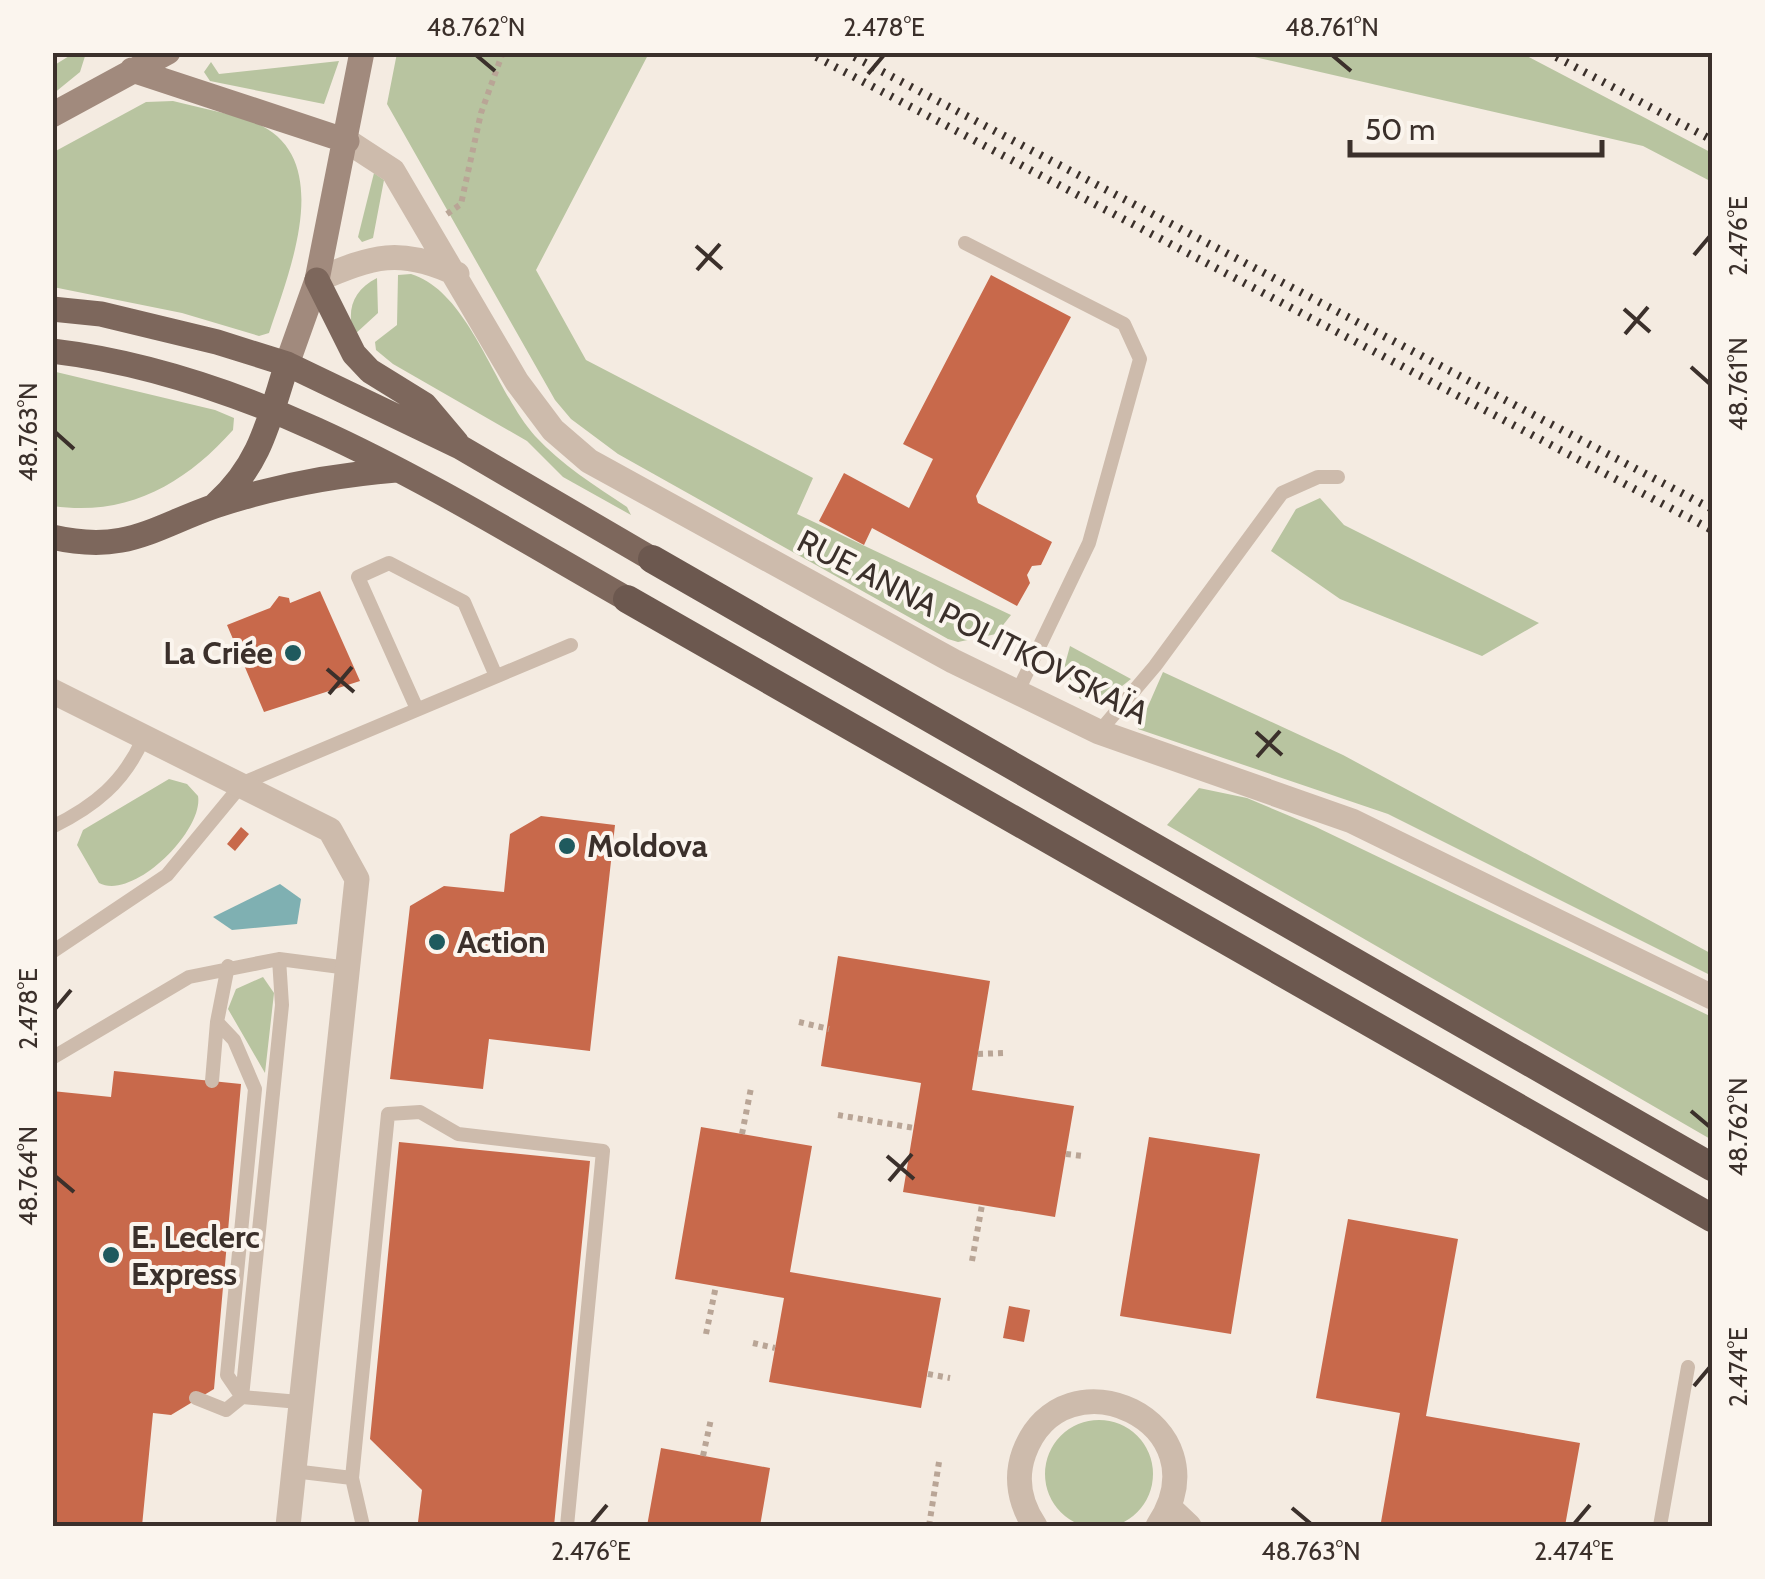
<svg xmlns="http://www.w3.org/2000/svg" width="1765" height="1579" viewBox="0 0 1765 1579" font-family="Cabin,sans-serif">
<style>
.green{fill:#b8c4a0}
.water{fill:#7fb0b2}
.building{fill:#c8694b}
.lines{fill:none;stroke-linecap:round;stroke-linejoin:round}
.path{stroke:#b9a596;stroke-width:6;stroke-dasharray:5 5;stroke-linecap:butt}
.service{stroke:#cdbbac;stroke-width:14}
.minor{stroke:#cdbbac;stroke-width:25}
.secondary{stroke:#a18a7d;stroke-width:25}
.primary{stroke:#7d675c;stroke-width:25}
.trunk{stroke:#6c584f;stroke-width:28}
.rail{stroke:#3b302b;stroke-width:8;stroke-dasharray:2.5 8;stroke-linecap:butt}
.ticks{fill:none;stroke:#3b302b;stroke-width:4}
.poi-dot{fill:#1f5a5e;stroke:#fbf5ee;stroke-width:4}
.labels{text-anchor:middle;stroke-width:8;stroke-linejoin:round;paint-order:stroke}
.street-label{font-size:32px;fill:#3b302b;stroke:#fbf5ee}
.poi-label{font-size:32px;font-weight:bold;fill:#3b302b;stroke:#fbf5ee;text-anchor:start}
.neatline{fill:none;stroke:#3b302b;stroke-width:4}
.ticks-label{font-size:25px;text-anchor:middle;fill:#3b302b}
</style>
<rect width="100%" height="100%" fill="#f4ebe1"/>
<path class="green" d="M74,53H86L80,72L53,94V66Z
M397,53H649L536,270L586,360L813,478L797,514L1011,615L996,634L958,642L948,639L618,454L571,419L555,400L387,104Z
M1237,53H1521L1712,153V182L1643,146Z
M339,61L324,104L210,81L204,72L211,62L219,74Z
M173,101C200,108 230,113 256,123C337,158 289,272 269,333L259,336L182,313L53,287L52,153L146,102Z
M374,173L384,180L373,238L362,242L358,237Z
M411,274C470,292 495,392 535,436C562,465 594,485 627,507L631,515L563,477L527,441L393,364L376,350L375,342L397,325L398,275Z
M377,278L378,313L354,335C346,310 353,290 377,278Z
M52,371L215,410L234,418L233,430C185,484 127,517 53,506Z
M1320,498L1344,525L1539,623L1482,656L1340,599L1271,551L1296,509Z
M1070,646L1131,679L1103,701L1080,699L1064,668Z
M1163,672L1343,755L1712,954V976L1388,814L1138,729Z
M169,779L187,784L198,796C204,830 134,901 99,883L77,845L83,830Z
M1199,788L1247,798L1316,827L1712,1017V1140L1167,825Z
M263,977L274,993L265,1073L228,1009L236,989Z
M1045 1474a54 54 0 1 1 108 0a54 54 0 1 1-108 0Z"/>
<path class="water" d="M280,884L301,899L297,924L232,930L213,917Z"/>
<path class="building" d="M991,275L1071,317L976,496L978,503L1052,542L1041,565L1032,566L1027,575L1030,583L1017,606L872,528L864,545L819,521L844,473L909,508L933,459L903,444Z
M320,591L360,681L264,712L227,625L270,608L279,596L289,598L290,603Z
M541,816L615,825L590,1051L489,1039L483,1089L390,1079L410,906L444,886L504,892L510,834Z
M241,827L249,834L235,851L227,844Z
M838,956L990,981L972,1090L1074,1106L1055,1217L903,1192L921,1083L821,1066Z
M114,1071L241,1084L214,1389L171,1415L153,1413L142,1526H52V1091L111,1097Z
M701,1127L812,1146L790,1272L941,1298L921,1408L769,1382L784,1298L675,1279Z
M1149,1137L1260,1154L1231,1334L1120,1316Z
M399,1142L590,1161L554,1526H423L418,1522L422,1490L370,1439Z
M1348,1219L1458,1239L1426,1416L1580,1443L1565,1526H1407L1381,1522L1400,1413L1316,1398Z
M1009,1306L1030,1310L1024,1342L1003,1338Z
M661,1448L770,1468L760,1526H647Z"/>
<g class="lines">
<path class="path" d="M447,214L461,204L481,113L503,52
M799,1022L829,1029
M978,1054L1003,1053
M838,1115L914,1128
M742,1134L751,1088
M1066,1154L1083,1156
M972,1261L982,1205
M706,1334L716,1286
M753,1343L775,1348
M928,1374L950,1378
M703,1456L711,1419
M929,1526L939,1462"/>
<path class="service" d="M965,243L1124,324L1140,359L1089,543L1017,693
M417,709L358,577L389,563L464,602L496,676
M1099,732L1155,666L1282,493L1318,477H1338
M52,827C95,806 124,782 143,739
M52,952L167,875L243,783L571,645
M228,966L217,1022L234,1040L255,1089L227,1375L242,1397L299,1402
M52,1058L189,977L279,959L348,968
M212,1081L217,1022
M196,1398L226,1410L242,1397L282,1005L279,959
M293,1471L352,1478L363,1526
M352,1478L388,1114L420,1112L458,1134L603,1151L567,1526
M1660,1526L1688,1367"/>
<path class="minor" d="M347,141L393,171L517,382L553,430L589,461L953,661L1099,732L1352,821L1712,997
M317,280C373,256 400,247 457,274
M52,691L330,830L357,879L288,1526
M1170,1508L1189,1526
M1035,1526C1020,1504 1015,1478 1024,1453C1063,1347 1227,1422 1158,1526"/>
<path class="secondary" d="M132,70L347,141
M52,115L168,52
M287,364L317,280L362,52"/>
<path class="primary" d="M317,280L354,354L370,371L425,405L457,443
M52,309L101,314L217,342L287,364L460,447L652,559
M52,351C263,376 448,497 627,599
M217,503C261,464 269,419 287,364
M52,537C126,554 152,528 215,506C272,487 336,475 396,470"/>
<path class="trunk" d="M652,559L1712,1167
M627,599L1712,1218"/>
<path class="rail" d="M807,52L1712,530
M845,52L1712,509
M1547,52L1712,140"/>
</g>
<path class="ticks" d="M476,55L495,71M1332,55L1351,71M868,74L884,55M696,246L722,269M1694,255L1710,236M697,270L720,244M1624,309L1650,332M1625,334L1648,307M1691,367L1710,384M55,432L74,449M327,669L354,692M329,694L352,667M1256,732L1282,755M1257,757L1280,731M55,1009L71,990M1691,1111L1710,1127M887,1156L914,1179M55,1176L74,1192M889,1181L912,1154M1694,1386L1710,1367M1292,1508L1311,1524M591,1524L607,1505M1574,1524L1590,1505"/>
<g class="poi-dot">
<circle cx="293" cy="653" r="10"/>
<circle cx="567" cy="846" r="10"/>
<circle cx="437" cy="942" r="10"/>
<circle cx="111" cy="1255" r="10"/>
</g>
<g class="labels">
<g class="street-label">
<text transform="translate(973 627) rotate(27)" y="11">RUE ANNA POLITKOVSKAÏA</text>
</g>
<g class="poi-label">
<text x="273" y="664" text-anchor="end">La Criée</text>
<text x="587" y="857">Moldova</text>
<text x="457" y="953">Action</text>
<text x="131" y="1248">E. Leclerc<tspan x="131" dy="37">Express</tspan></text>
</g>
</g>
<rect width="1765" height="1579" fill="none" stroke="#fbf5ee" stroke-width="110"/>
<path d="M1350 140v15h252v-15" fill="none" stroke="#3b302b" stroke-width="5"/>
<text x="1365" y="140" font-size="30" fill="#3b302b" stroke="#fbf5ee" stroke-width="8" paint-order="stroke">50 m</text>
<rect x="55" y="55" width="1655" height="1469" class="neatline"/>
<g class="ticks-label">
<text x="476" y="36">48.762°N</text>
<text x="884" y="36">2.478°E</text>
<text x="1332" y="36">48.761°N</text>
<text transform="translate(1738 236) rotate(-90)" y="9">2.476°E</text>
<text transform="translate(1738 384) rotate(-90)" y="9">48.761°N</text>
<text transform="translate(28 432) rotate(-90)" y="9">48.763°N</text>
<text transform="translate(28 1009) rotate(-90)" y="9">2.478°E</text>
<text transform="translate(1738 1127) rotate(-90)" y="9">48.762°N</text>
<text transform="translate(28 1176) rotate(-90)" y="9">48.764°N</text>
<text transform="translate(1738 1367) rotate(-90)" y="9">2.474°E</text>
<text x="591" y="1560">2.476°E</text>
<text x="1311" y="1560">48.763°N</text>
<text x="1574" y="1560">2.474°E</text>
</g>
</svg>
